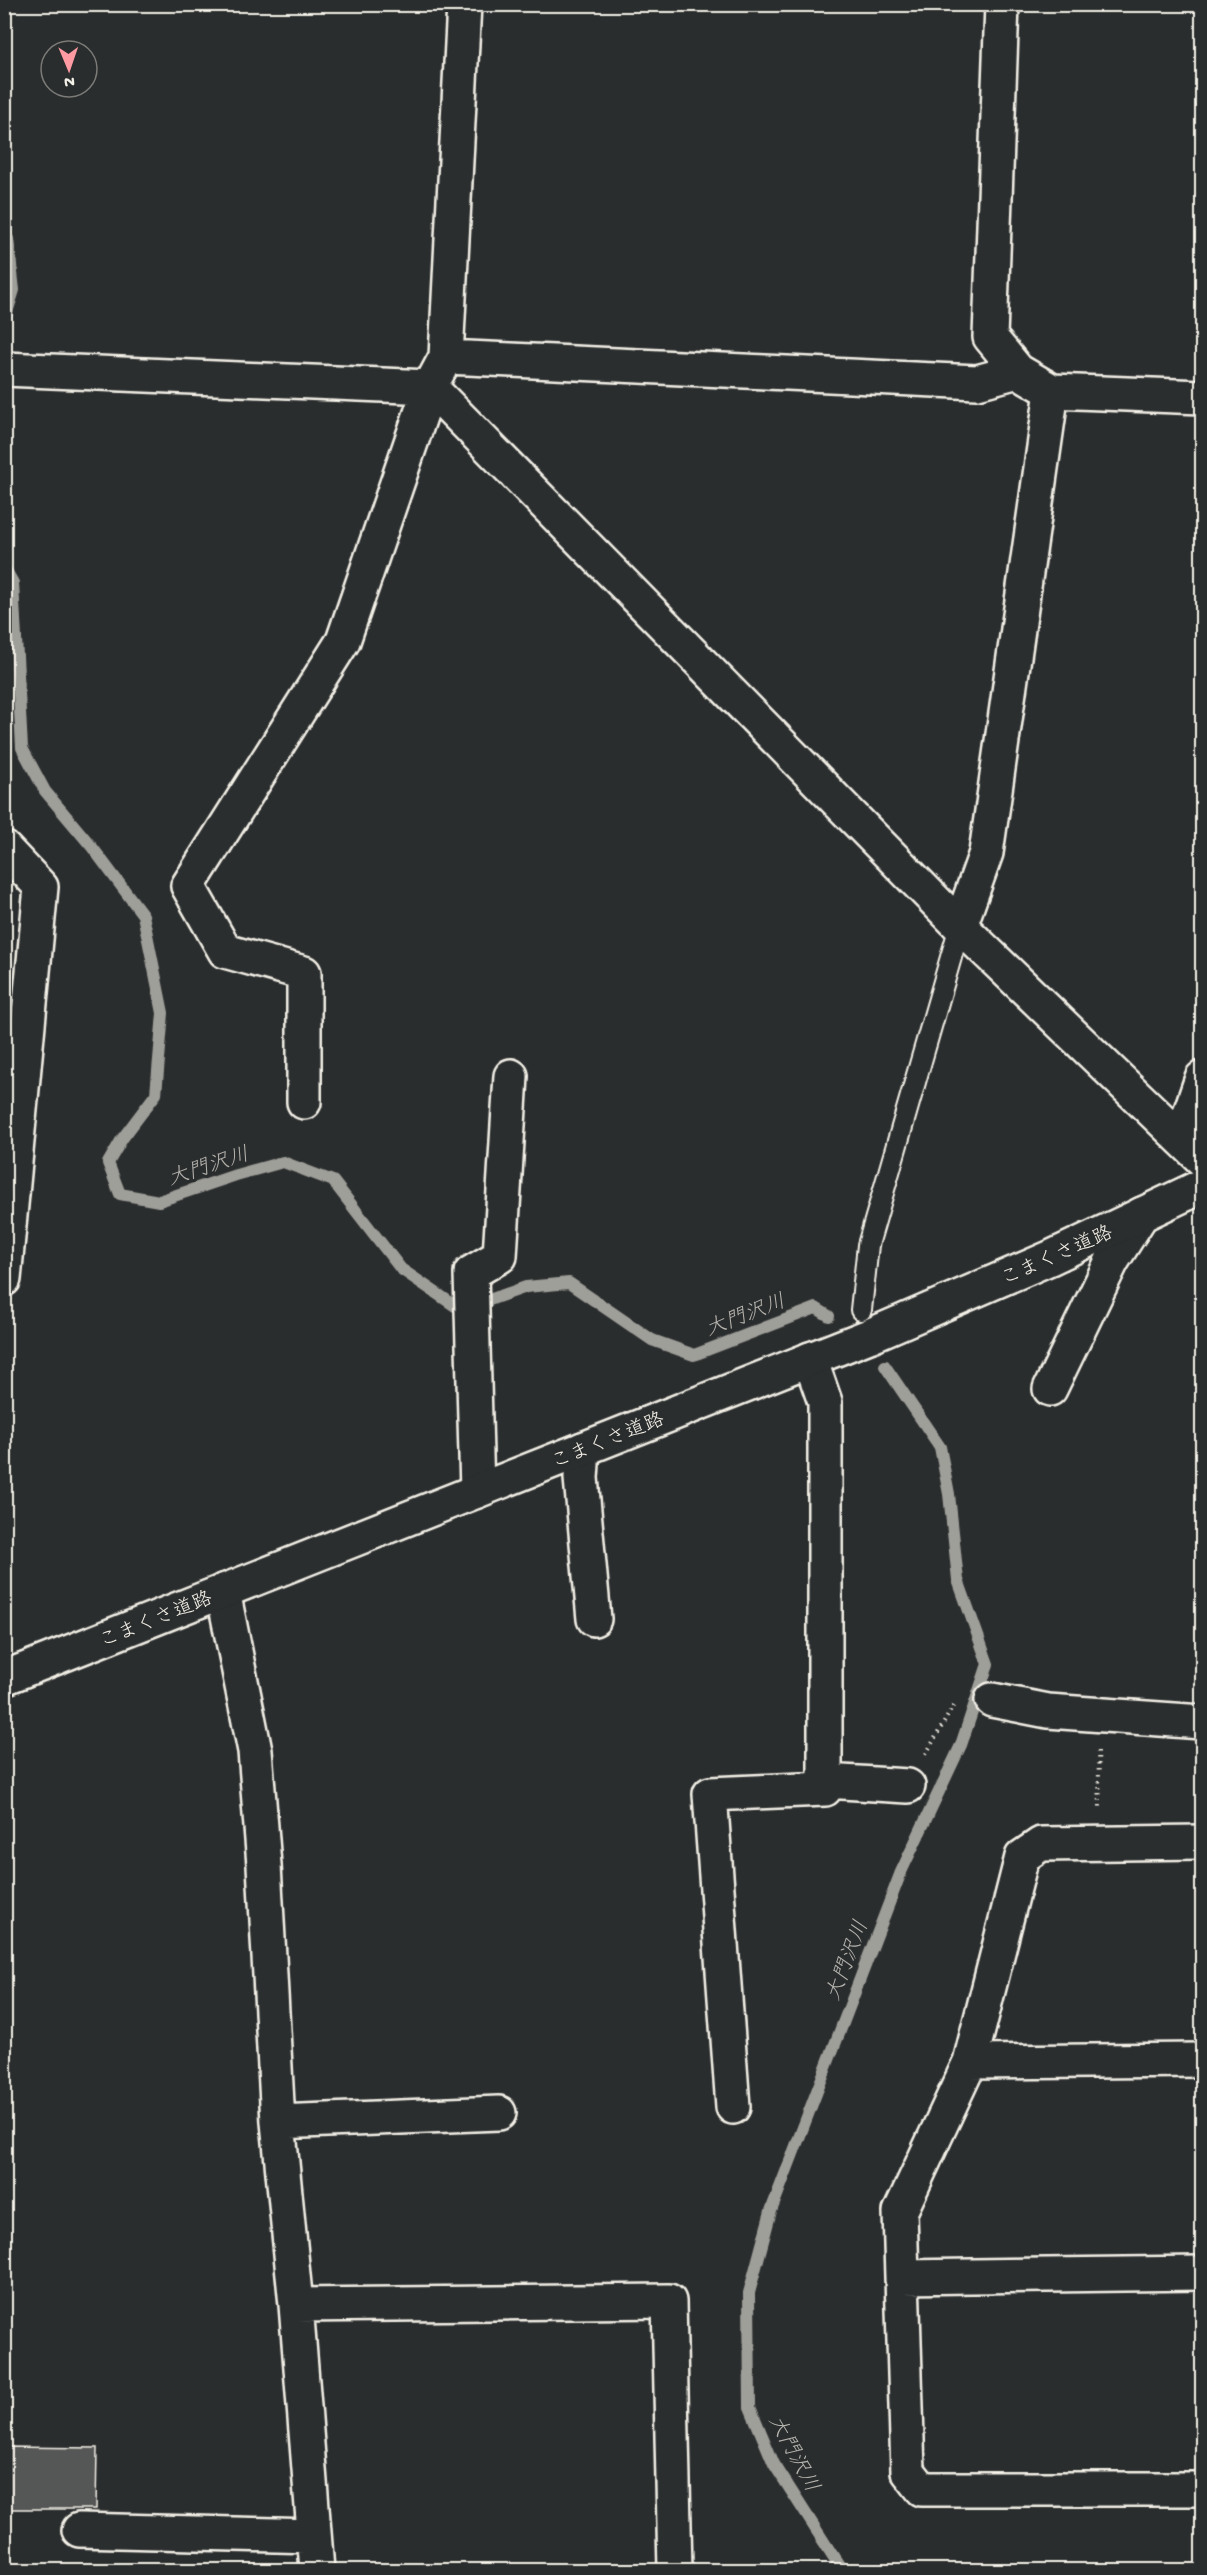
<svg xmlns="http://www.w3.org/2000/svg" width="1207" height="2575" viewBox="0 0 1207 2575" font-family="'Gochi Hand','Klee One',sans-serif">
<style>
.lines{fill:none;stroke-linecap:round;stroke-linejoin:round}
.stream{stroke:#9f9f9a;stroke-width:12}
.building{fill:#555756;stroke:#f4f1e8;stroke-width:1.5}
.lane-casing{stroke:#f4f1e8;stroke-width:24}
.street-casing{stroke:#f4f1e8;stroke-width:38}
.secondary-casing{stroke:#f4f1e8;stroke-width:38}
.path{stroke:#f4f1e8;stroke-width:4;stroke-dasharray:1.5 4.5;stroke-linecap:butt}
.lane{stroke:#2a2d2e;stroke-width:20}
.street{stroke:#2a2d2e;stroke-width:33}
.secondary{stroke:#2a2d2e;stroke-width:33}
.labels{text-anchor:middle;stroke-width:6;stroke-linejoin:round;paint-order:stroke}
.street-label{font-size:20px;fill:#f4f1e8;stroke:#2a2d2e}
.water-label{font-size:21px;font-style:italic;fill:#b5b3ae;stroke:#2a2d2e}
</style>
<rect width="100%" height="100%" fill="#2a2d2e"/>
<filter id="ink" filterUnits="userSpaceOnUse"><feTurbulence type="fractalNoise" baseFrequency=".0167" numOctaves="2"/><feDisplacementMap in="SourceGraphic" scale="12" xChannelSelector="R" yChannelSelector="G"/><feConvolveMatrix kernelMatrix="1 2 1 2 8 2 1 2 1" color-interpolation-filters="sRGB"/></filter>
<g filter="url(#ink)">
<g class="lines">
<path class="stream" d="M4,233L8,239L14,290L4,322
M4,567L13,583L22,748L45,791L92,847L143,915L163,1013L156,1094L122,1139L108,1163L120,1194L159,1201L236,1175L283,1162L333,1181L401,1269L461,1310L526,1287L569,1283L652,1340L694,1355L816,1308L829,1316
M842,2570L774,2464L750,2407L749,2293L771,2211L901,1872L961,1745L988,1664L958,1580L949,1494L940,1447L885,1366"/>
</g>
<path class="building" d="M4,2447L97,2448L96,2509H4Z"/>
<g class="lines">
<defs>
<path id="lane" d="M861,1310L868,1245L960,926"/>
<path id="street" d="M1002,4L990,337L1018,371L1052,391L1202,397
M446,357L977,382L1018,371
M4,369L430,387L960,926L1202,1159
M4,848L41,887L4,1279
M960,926L986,853L1052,391
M304,1102V973L225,951L188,886L343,641L430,387L446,357L464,4
M1181,1139L1202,1078
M1050,1389L1112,1261L1142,1214
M583,1449L581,1478L594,1619
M477,1491L471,1273L500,1256L511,1076
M223,1591L255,1751L264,1865L278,2122L296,2305L317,2570
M992,1700L1048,1711L1202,1722
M825,1781L908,1786
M1202,1842L1041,1844L1022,1857L970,2062L900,2212L908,2471L922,2489H1202
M970,2062L1202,2060
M733,2107L710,1794L825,1789V1402L810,1359
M278,2122L499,2113
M902,2277L1202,2273
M296,2305L669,2301L675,2570
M79,2530L314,2536"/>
<path id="secondary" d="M4,1678L869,1336L1050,1258L1202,1186"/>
</defs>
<use href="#lane" class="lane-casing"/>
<use href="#street" class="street-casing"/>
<use href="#secondary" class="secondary-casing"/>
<path class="path" d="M1098,1751L1100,1807
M926,1754L955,1703"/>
<use href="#lane" class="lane"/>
<use href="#street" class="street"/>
<use href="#secondary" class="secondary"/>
</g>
</g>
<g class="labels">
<g class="street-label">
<text transform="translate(1056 1254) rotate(-24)" y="7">こまくさ道路</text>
<text transform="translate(607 1439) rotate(-22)" y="7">こまくさ道路</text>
<text transform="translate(155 1618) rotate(-22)" y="7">こまくさ道路</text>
</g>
<g class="water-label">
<text transform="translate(208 1165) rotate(-18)" y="7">大門沢川</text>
<text transform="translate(745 1314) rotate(-21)" y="7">大門沢川</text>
<text transform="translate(846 1960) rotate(-69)" y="7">大門沢川</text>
<text transform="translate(795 2453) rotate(62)" y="7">大門沢川</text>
</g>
</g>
<rect width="1207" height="2575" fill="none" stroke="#2a2d2e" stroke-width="24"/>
<rect x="12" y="12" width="1183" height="2551" fill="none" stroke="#f4f1e8" stroke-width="2" filter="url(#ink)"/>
<g transform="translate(69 69) rotate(178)"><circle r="28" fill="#2a2d2e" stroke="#7b7b78" stroke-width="1.5"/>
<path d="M0-4.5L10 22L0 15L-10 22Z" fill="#ff9aa2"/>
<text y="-9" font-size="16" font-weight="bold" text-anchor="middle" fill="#f4f1e8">N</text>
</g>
</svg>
